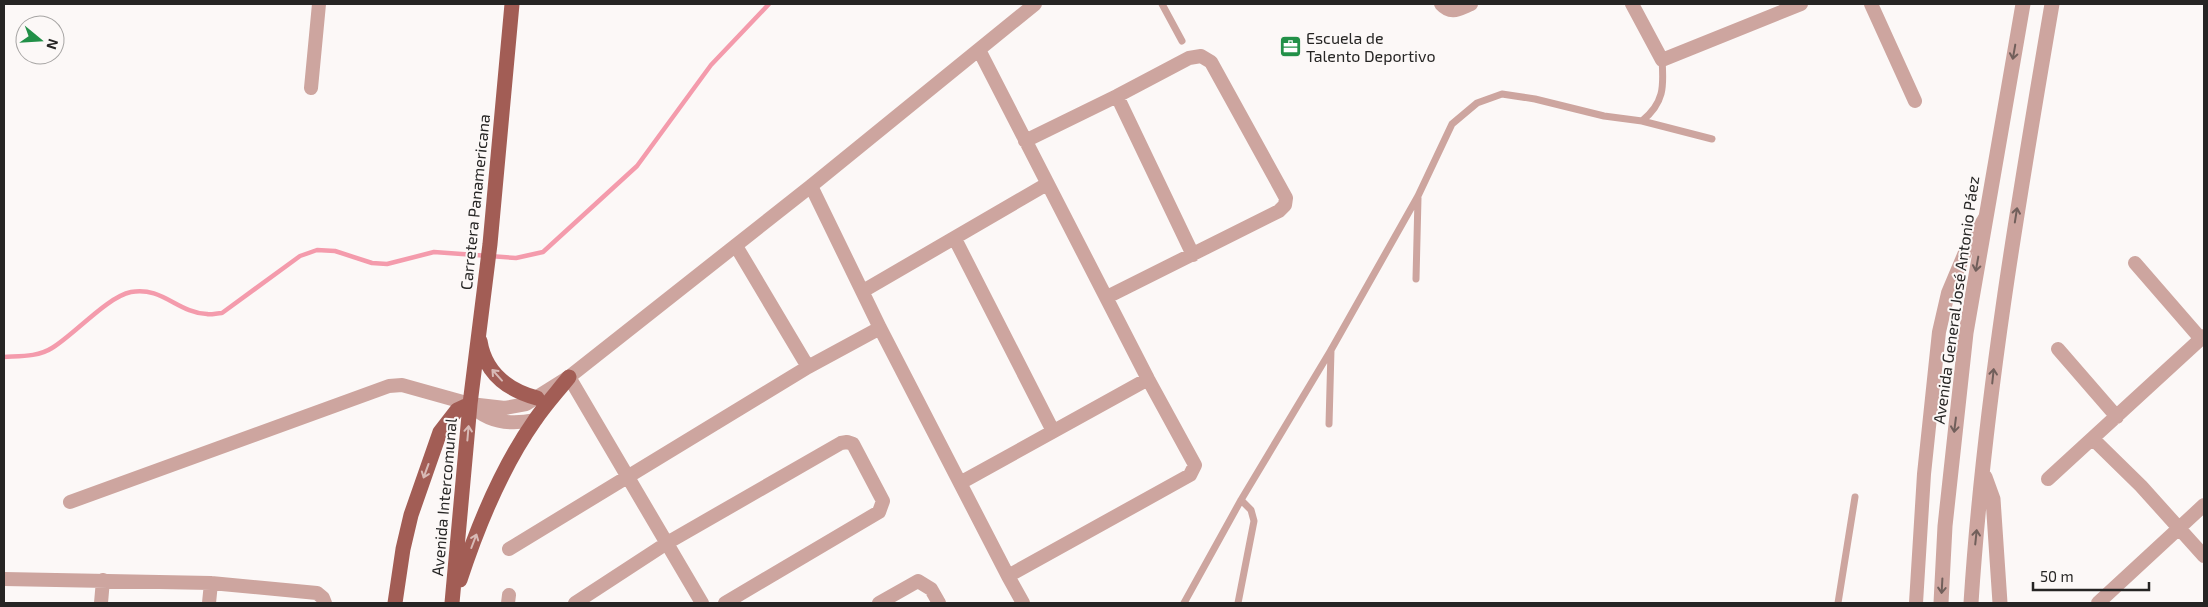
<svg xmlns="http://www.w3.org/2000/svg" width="2208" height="607" viewBox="0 0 2208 607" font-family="'Exo 2',sans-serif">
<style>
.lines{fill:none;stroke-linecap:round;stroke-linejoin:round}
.stream{stroke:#f49bac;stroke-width:4.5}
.service{stroke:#cda59f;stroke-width:7}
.minor{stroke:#cda59f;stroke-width:14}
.tertiary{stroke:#cda59f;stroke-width:15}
.primary{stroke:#a25d55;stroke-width:15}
.oneway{stroke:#715f5b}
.oneway2{stroke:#d8bab6}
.labels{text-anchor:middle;stroke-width:4;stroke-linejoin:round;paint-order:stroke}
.poi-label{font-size:16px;fill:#262524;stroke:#fcf8f7;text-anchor:start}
.street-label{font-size:16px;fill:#262524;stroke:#fcf8f7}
</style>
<rect width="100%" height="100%" fill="#fcf8f7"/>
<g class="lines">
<path class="stream" d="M4,357C20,356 38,357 52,348C75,334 107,297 131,292C162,286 178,313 207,314C211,315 217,313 222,313L300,256L317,250L335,251L372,263L387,264L434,252L516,258L543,252L637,166L711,65L769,4"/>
<path class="service" d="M1162,4L1182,41
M1642,121L1712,139
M1416,279L1418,198
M1329,424L1331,350
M1184,603L1241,500L1331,350L1418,196L1452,124L1477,103L1502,94L1535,99L1604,116L1642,121C1664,103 1664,87 1662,60
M1238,603L1254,521L1251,510L1241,500
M1838,603L1855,497"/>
<path class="minor" d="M1441,4C1451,15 1459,9 1471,4
M1632,4L1662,60L1801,4
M1871,4L1915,101
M311,88L319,4
M1117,96L1193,255
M1025,141L1117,96L1189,58L1201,56L1211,62L1286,198L1285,205L1279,211L1107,297
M811,186L880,328L1008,576L1190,475L1195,465L1148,379L979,50
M955,239L1053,431
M736,246L808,367
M2135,263L2201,339
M863,291L1047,184
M2058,349L2117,417
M569,377L702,603
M471,405C488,423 511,425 535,420
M2093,439L2141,486L2204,556
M2048,479L2204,336
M960,483L1148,379
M70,502L389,386L402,385L470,404L505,408L526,404L569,377L811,186L1035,4
M509,549L808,367L880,328
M1008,576L1023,603
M4,579L211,583L317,593L323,598L325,603
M101,603L103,580
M209,603L211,583
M508,603L509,595
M575,603L667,543L841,443L847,442L853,444L883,501L879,512L725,603
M879,603L918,581L931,589L939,603
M1916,603L1924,474L1939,332L1948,293L1969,243L1985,218
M2098,603L2204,505"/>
<path class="tertiary" d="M1985,477L1993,499L2000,603
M1941,603L1945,526L1966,333L2023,4
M1971,603C1984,402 2018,203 2052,4"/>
<path class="primary" d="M480,341C485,373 508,390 537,398
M460,580C478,525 502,467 535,420C545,405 558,391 569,377
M395,603L403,549L411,515L440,432L457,410L470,404
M452,603L470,404L490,244L512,4"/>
</g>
<defs><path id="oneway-shaft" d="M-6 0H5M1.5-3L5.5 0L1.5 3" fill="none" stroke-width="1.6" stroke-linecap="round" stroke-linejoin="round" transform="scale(1.25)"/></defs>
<g class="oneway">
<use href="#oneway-shaft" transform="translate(2014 52) rotate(100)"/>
<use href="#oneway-shaft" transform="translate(2016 215) rotate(-81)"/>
<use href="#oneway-shaft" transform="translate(1977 264) rotate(100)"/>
<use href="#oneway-shaft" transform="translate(1993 376) rotate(-84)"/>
<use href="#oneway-shaft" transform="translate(1955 425) rotate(97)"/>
<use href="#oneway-shaft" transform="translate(1976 537) rotate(-84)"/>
<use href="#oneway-shaft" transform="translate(1942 586) rotate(93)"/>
</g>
<g class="oneway2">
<use href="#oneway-shaft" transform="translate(497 375) rotate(-132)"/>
<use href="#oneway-shaft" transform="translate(468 433) rotate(-85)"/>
<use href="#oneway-shaft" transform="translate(426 471) rotate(110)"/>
<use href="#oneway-shaft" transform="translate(474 541) rotate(-69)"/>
</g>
<defs>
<symbol id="office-square" viewBox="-11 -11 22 22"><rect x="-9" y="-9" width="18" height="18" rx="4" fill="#229048" stroke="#fcf8f7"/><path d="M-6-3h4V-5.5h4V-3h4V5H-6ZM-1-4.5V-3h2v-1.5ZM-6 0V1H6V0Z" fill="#fff"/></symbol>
</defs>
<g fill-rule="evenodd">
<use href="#office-square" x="1278" y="34" width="25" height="25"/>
</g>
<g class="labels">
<g class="poi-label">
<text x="1306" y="44">Escuela de<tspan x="1306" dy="18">Talento Deportivo</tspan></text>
</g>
<g class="street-label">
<text transform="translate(475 202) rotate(-84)" y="6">Carretera Panamericana</text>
<text transform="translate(1956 300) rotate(-82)" y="6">Avenida General José Antonio Páez</text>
<text transform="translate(444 497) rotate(-85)" y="6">Avenida Intercomunal</text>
</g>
</g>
<rect width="2208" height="607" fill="none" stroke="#262524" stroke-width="10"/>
<g transform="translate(40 40) rotate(108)"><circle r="24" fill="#fcf8f7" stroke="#a6a4a3"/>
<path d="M0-4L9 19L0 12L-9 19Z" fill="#229048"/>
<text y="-8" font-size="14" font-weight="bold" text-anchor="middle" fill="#262524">N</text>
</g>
<path d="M2033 582v8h116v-8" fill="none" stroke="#262524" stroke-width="2.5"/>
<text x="2040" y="582" font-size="15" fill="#262524" stroke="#fcf8f7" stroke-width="4" paint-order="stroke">50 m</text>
</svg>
